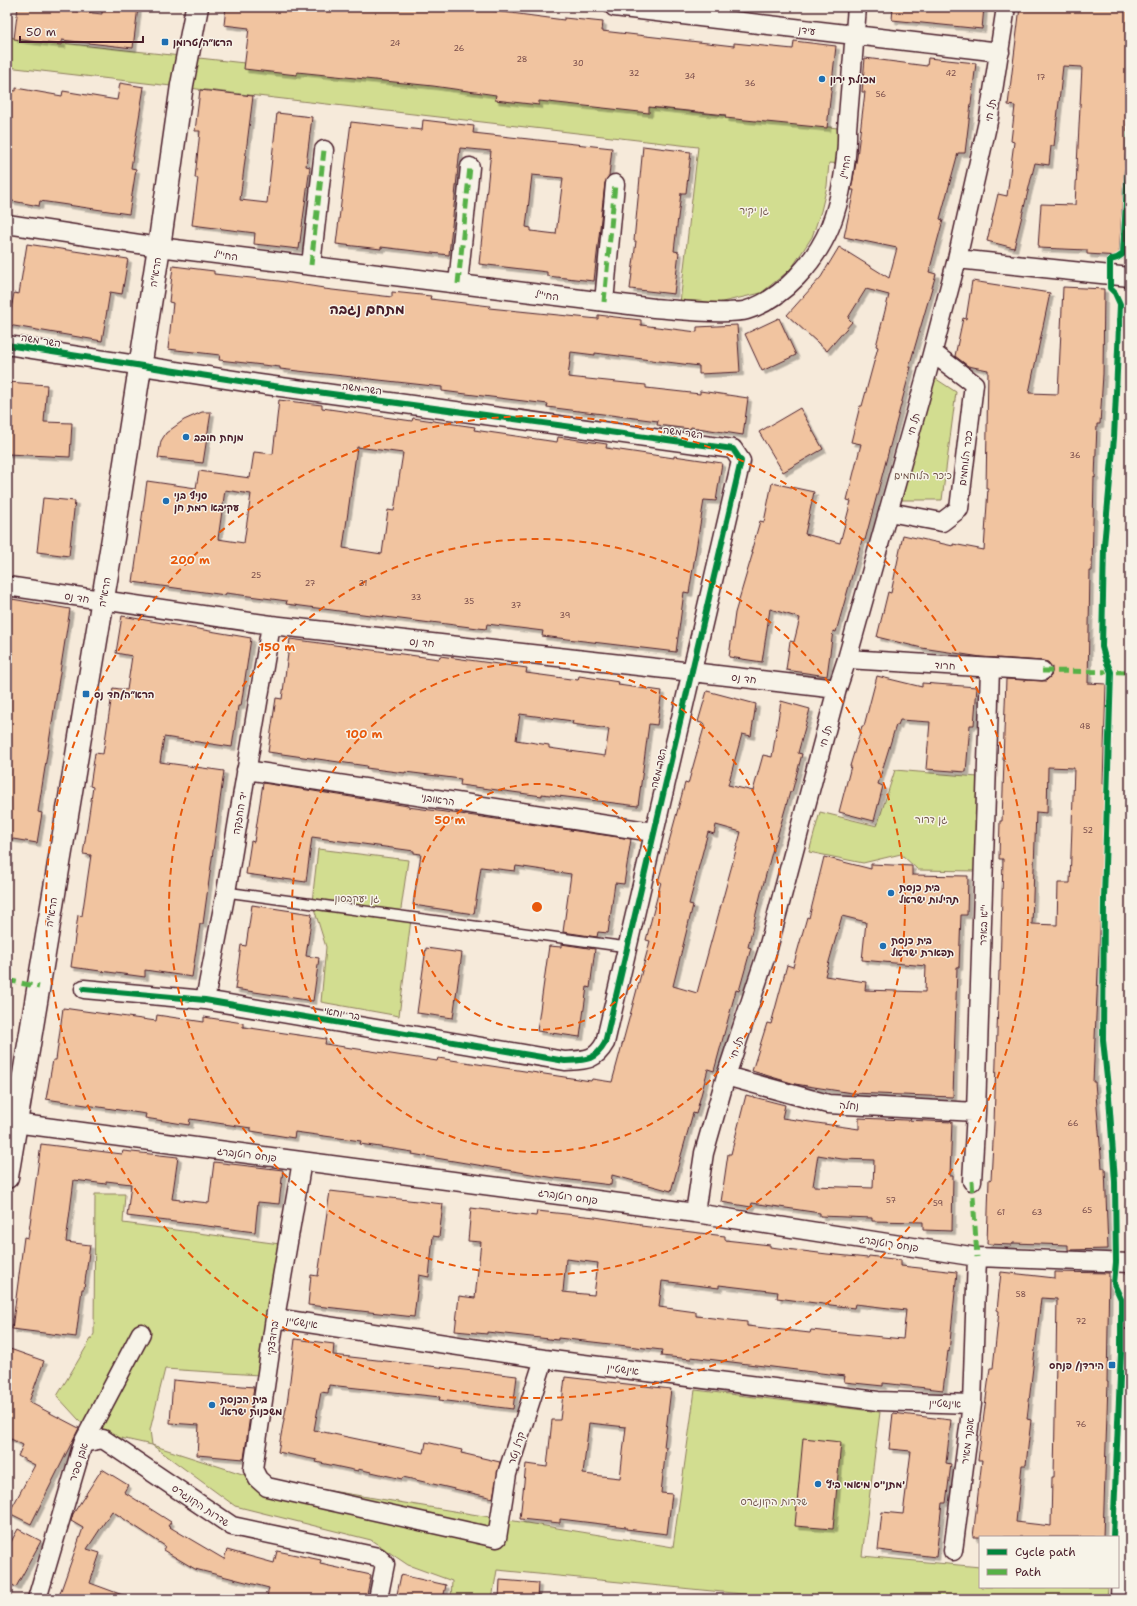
<svg xmlns="http://www.w3.org/2000/svg" width="1137" height="1606" viewBox="0 0 1137 1606" font-family="'Shantell Sans','Playpen Sans Hebrew',sans-serif">
<style>
.green{fill:#d2dd90;stroke:#8e7e5e}
.building{fill:#f1c4a0;stroke:#4a1f2b;fill-rule:evenodd;filter:url(#shadow)}
.lines{fill:none;stroke-linecap:round;stroke-linejoin:round}
.lane-casing{stroke:#4a1f2b;stroke-width:12}
.street-casing{stroke:#4a1f2b;stroke-width:21}
.secondary-casing{stroke:#4a1f2b;stroke-width:25}
.lane{stroke:#f7f3e8;stroke-width:9}
.street{stroke:#f7f3e8;stroke-width:18}
.secondary{stroke:#f7f3e8;stroke-width:22}
.quiet{stroke:#57b146;stroke-width:5;stroke-dasharray:10 5;stroke-linecap:butt}
.cycleway-casing{stroke:#f7f3e8;stroke-width:8}
.cycleway{stroke:#00873e;stroke-width:6}
.ring{fill:none;stroke:#e8590c;stroke-width:2;stroke-dasharray:7 5}
.poi-dot{fill:#1f6fb2;stroke:#f7f3e8;stroke-width:1.5}
.labels{text-anchor:middle;stroke-width:3;stroke-linejoin:round;paint-order:stroke}
.number-label{font-size:8px;fill:#744848}
.street-label{font-size:10px;fill:#4a1f2b;stroke:#f7f3e8}
.poi-label{font-size:10px;font-weight:bold;fill:#4a1f2b;stroke:#f7f3e8;text-anchor:start}
.park-label{font-size:10px;fill:#6c4e44;stroke:#f7f3e8}
.district-label{font-size:14px;font-weight:bold;fill:#4a1f2b;stroke:#f7f3e8}
.centre{fill:#e8590c;stroke:#f7f3e8;stroke-width:2}
.ring-label{font-size:12px;text-anchor:middle;font-weight:bold;fill:#e8590c;stroke:#f7f3e8;stroke-width:3;stroke-linejoin:round;paint-order:stroke}
</style>
<defs>
<filter id="shadow"><feDropShadow dx="3.5" dy="3.5" stdDeviation="0" flood-color="#0004"/></filter>
</defs>
<rect width="100%" height="100%" fill="#f6eada"/>
<filter id="ink" filterUnits="userSpaceOnUse"><feTurbulence type="fractalNoise" baseFrequency=".025" numOctaves="2"/><feDisplacementMap in="SourceGraphic" scale="8" xChannelSelector="R" yChannelSelector="G"/><feConvolveMatrix kernelMatrix="1 2 1 2 8 2 1 2 1" color-interpolation-filters="sRGB"/></filter>
<g filter="url(#ink)">
<path class="green" d="M7,37L847,129L844,164L829,163L827,186L821,211L812,237L791,269L761,293L718,303H680L698,147L7,67Z
M927,373L956,392L942,500H892Z
M895,770L978,777L975,871L918,870L901,854L863,863L809,852L820,812L877,826Z
M318,849L408,860L400,916L411,919L399,1016L321,1002L326,947L312,902Z
M95,1194H125L123,1223L280,1244L259,1375L165,1369L150,1430L152,1445L258,1479L673,1547L695,1390L880,1412L862,1556L980,1567V1587H1108L1107,1599H794L497,1570L492,1599H451L452,1581L408,1565L371,1540L235,1506L152,1445L89,1431L57,1396L94,1334Z"/>
<path class="building" d="M18,7H67L66,10L102,14V7H138L133,48L62,40V45L14,39Z
M226,7H465L564,20V18L603,22L602,31L734,46V43L793,49L794,41L836,46L827,128L725,118L726,115L649,107V113L539,101V105L495,100L496,95L433,86L297,72V75L244,69L249,28L224,25Z
M893,7H984L982,29L892,20Z
M1020,7H1130V80L1119,256L1087,254V250L1038,248L1041,204L1075,205L1082,67L1063,66L1054,146H1051L1049,165L1035,163L1014,248L987,241L998,194L1007,196L1014,142L1011,141L1015,106L1008,105Z
M865,58L927,66L928,58L976,63L965,153H958L940,219L943,220L929,272L936,274L909,367H911L865,540H862L836,632L833,631L827,676L786,670L790,641L794,642L800,618L770,609L762,662L729,657L735,613L753,552H751L760,521L764,522L772,483L814,492L805,534L840,543L851,501L847,500L861,444L851,442L860,406H862L878,347L876,346L889,295L866,289L848,318L852,322L827,351L787,315L821,277L839,247L889,278L897,248L844,237L854,190H851L857,157L865,92H862Z
M120,83L144,87L131,168L136,169L129,214L40,201L39,206L7,200V171L10,152L7,151V90L16,91V88L62,96L63,91L117,100Z
M200,90L253,96L240,200L267,203L277,113L312,117L306,166L310,167L299,249L254,244L255,233L192,225L198,178H195L200,131H195Z
M423,120L474,126L473,133L612,148L609,176L605,183L594,281L547,276V272L479,264L491,151L460,148L449,255L381,247V249L336,244L351,122L422,130ZM532,175L563,178L556,234L531,231V228L526,227Z
M643,146L691,152L686,193H681L674,251L679,252L674,294L630,289L636,241H634Z
M27,244L128,259L122,294L110,292L102,341L8,325L14,293L19,294Z
M173,266L214,271V274L279,281L324,288V289L392,297V292L431,296L430,299L490,306L489,308L598,319V315L641,320V325L697,332V327L737,325L740,372L699,374V366L595,353V355L571,352L568,377L646,385V388L700,394V391L748,398L743,435L691,427L690,429L657,425L658,421L547,407L548,404L442,391V387L280,369V367L219,360L220,355L168,349L173,303L169,302Z
M972,281L1050,293L1029,393L1058,394L1063,287L1104,289L1103,374L1100,424H1097L1095,478L1094,477L1092,571H1090L1088,683L1106,684L1103,784H1105L1102,884L1093,1082H1095L1102,1168H1105L1108,1249L1068,1250V1245L1013,1243L1012,1245L987,1244L989,1179L991,1180L994,1123L999,971H1000L1003,859H999L1000,821H1002L1004,760H1003L1006,679L1046,681L1051,676L1052,672V667L1048,662L1043,661L981,657L922,648L877,637L888,592L891,593L903,535L953,546V544L984,550L988,488H986L988,370L968,366L955,356L963,318L966,319ZM1048,767L1074,768L1070,883H1058L1057,925L1032,924L1036,812L1047,813Z
M779,318L796,355L762,371L745,334Z
M8,382L47,385L44,422L72,423L70,457L7,454Z
M279,400L322,405V408L412,421L413,418L475,427L474,430L557,442L558,437L607,444L606,448L674,458V456L722,463L716,501L704,500L689,593L684,592L676,652L542,636L543,631L487,624L486,629L431,622V623L286,604L287,601L226,593L225,595L133,582L147,481L196,488L199,471L250,478L254,452L273,454ZM357,447L403,453L394,511L388,510L382,554L343,548ZM225,490L251,494L244,543L218,539Z
M800,408L823,449L783,472L759,432Z
M202,412H211L203,463L158,458L161,441L166,433L184,420Z
M43,498L75,501L69,556L37,552Z
M12,599L70,609L38,812L42,813L37,843L7,838V642L9,627H7Z
M122,616L251,638L241,706H238L232,747L164,737L160,762L224,771L203,924H200L192,977L145,970V977L71,967L78,915L82,916L91,855L83,854L93,787L90,786L95,753L103,754L113,688L127,690L132,656L116,653Z
M290,639L439,659L440,656L527,668L526,673L578,680L579,676L619,682L618,685L662,691L657,725L649,724L638,806L542,794V796L460,785L461,779L405,772V773L366,768L367,766L268,752L276,698L282,699ZM520,714L573,721L572,724L609,729L605,756L549,748V745L516,740Z
M877,676L922,687V683L977,687L974,725H970L966,772L926,769L930,722L900,720L898,725H896L878,784L883,786L874,821L839,812L851,766H850L862,726H864Z
M707,691L756,704L751,736L742,734L728,785L753,791L763,755L772,757L781,701L810,709L798,753L802,754L792,792H790L776,841H775L761,893L748,947L751,948L739,991L736,990L714,1071L708,1069L696,1114L693,1113L671,1191L612,1175L611,1185L555,1178L412,1154L413,1152L360,1144L361,1141L295,1132L294,1138L251,1131V1128L190,1119L189,1125L145,1118L146,1114L46,1099L53,1060H56L63,1008L156,1021L157,1015L204,1022V1017L243,1023V1027L326,1039L325,1044L437,1061L438,1058L591,1081L592,1079L612,1082L650,941L646,940L661,882H658L685,783L688,784L705,724L698,722ZM716,825L741,832L697,993L673,986L693,905L689,904L708,832L714,834Z
M263,783L408,806V807L482,817L631,839L624,884L615,883L608,933L598,932L597,937L563,932L571,874L516,866L515,871L481,867L474,914L413,905L421,854L414,853V851L312,837L306,882L246,874L251,841L254,842Z
M824,857L871,869V864L912,866V875L968,876L967,915H961L959,967H957L953,1097L852,1093L795,1084L752,1071L767,1023L771,1024L787,965L793,967L807,917L809,918ZM842,916L866,922L862,960L926,966L925,992L865,990L866,982L825,976Z
M252,905L312,914L306,956L319,958L313,1001L235,989L241,945L246,946Z
M561,944L595,949L590,988L587,987L580,1037L537,1031L549,946L561,947Z
M426,948L462,953L453,1018L417,1013Z
M746,1095L785,1105L782,1118L859,1129V1118L952,1122L950,1176H953L952,1231L923,1230V1222L872,1221V1218L820,1216V1213L752,1203L751,1207L721,1202L728,1154H731ZM818,1155L842,1159L874,1160L873,1188L813,1186Z
M41,1144L122,1154L123,1151L178,1157L172,1199L209,1203L214,1162L283,1170L279,1204L258,1202L255,1232L127,1216L131,1184L106,1181V1184L74,1180L66,1242L90,1245L84,1289H82L76,1337L12,1329L24,1237L28,1238Z
M330,1191L443,1204L439,1237L433,1236L429,1277L419,1275L414,1317L308,1305L311,1275L318,1276Z
M471,1208L536,1216L537,1211L595,1217L641,1224V1226L725,1236V1240L770,1245V1247L827,1254L868,1258L869,1256L901,1260V1266L957,1272L949,1352L948,1351L943,1390L883,1383V1386L844,1382L845,1376L691,1357V1359L661,1356L662,1350L558,1338V1340L487,1332V1334L455,1331L459,1296L475,1298L481,1242L468,1241ZM566,1259L598,1263L594,1295L563,1292ZM662,1281L719,1288V1285L778,1292L777,1298L854,1308L855,1304L906,1310L903,1339L811,1330L810,1333L747,1326V1322L696,1316V1312L659,1307Z
M1001,1272L1055,1278V1272L1109,1273L1107,1382H1108L1103,1537H973L982,1460H978L990,1368H993L999,1311L997,1310ZM1041,1298L1057,1299L1054,1477H1052L1051,1526L1016,1522L1022,1465H1026L1031,1420L1027,1419Z
M295,1339L334,1344L333,1355L517,1376L513,1409L439,1400L440,1397L329,1385L328,1393L321,1392L314,1430L424,1453L426,1442L462,1450L461,1453L500,1462L493,1498L403,1477L402,1479L358,1469V1471L316,1462L317,1460L278,1452L288,1397Z
M10,1349L44,1361L29,1402L79,1428L31,1524L9,1513L35,1465L18,1456L23,1445L7,1437V1358Z
M565,1377L671,1389L664,1447H666L661,1493L672,1494L667,1534L626,1529V1527L560,1519V1523L520,1519L526,1464L547,1467L552,1420H560ZM589,1423L626,1427L620,1478L583,1474Z
M173,1380L254,1387L244,1459L197,1455L199,1425L170,1423Z
M893,1413L951,1420L946,1463L951,1464L946,1503H942L936,1557L878,1550L882,1512L903,1514L911,1451L889,1449Z
M803,1438L841,1442L833,1529L795,1526Z
M102,1469L128,1485L124,1492L171,1522L168,1526L224,1559L227,1550L274,1563L277,1551L321,1560L320,1564L371,1575L366,1599H282L267,1596L269,1588L195,1569L163,1550L165,1546L112,1511L87,1549L100,1553L90,1583L128,1597V1599H58L83,1528L71,1521L73,1514Z
M18,1529L41,1541L16,1587L7,1582V1549Z
M401,1575L446,1585L443,1599H396Z
M500,1580L538,1583L537,1599H499Z"/>
<g class="lines">
<defs>
<path id="lane" d="M226,892L627,947"/>
<path id="street" d="M614,7L1000,52
M7,224L159,247L654,308C679,310 704,313 729,312C735,311 742,312 747,310C783,299 816,261 830,227C841,200 848,157 847,129L857,7
M957,259L1130,277
M311,265L324,150
M458,284L470,167
M604,302L615,184
M7,345L259,384L733,449L741,461L605,1043C595,1061 585,1060 565,1061L205,1000L84,989
M889,512L942,522L959,509L974,384L933,353
M7,586L271,625L692,672L837,689
M847,659L1042,671
M246,770L653,832
M205,1000L226,892L271,625
M726,1076L828,1104L976,1112
M7,1122L695,1213L977,1257L1130,1263
M302,1161L275,1318L253,1469L258,1479L267,1487L497,1538L507,1474L544,1359
M972,1181L976,1112L990,668
M695,1213L704,1153L726,1076L767,952L837,689L847,659L927,373L957,259L989,117L1006,7
M275,1318L544,1359L878,1401L972,1404
M83,1443L103,1439L232,1526L378,1557L385,1564L378,1599
M953,1551L972,1404L977,1257
M37,1599L83,1443L141,1333"/>
<path id="secondary" d="M7,1177L116,520L159,247L182,85L197,7
M1122,1599L1130,1340"/>
</defs>
<use href="#lane" class="lane-casing"/>
<use href="#street" class="street-casing"/>
<use href="#secondary" class="secondary-casing"/>
<use href="#lane" class="lane"/>
<use href="#street" class="street"/>
<use href="#secondary" class="secondary"/>
<path class="quiet" d="M311,265L324,150
M458,284L470,167
M604,302L615,184
M1042,671L1130,672
M7,980L39,987
M972,1181L977,1257"/>
<defs>
<path id="cycleway" d="M7,345L259,384L733,449L741,461L605,1043C595,1061 585,1060 565,1061L205,1000L84,989
M1113,1537L1121,1353V1299L1114,1284L1116,1262L1115,1182L1109,1097L1103,1040L1104,899L1111,672L1105,658L1102,647L1104,546L1114,438L1120,304L1115,293L1110,288V260L1117,258L1123,254L1130,134"/>
</defs>
<use href="#cycleway" class="cycleway-casing"/>
<use href="#cycleway" class="cycleway"/>
</g>
</g>
<g class="ring">
<circle cx="537" cy="907" r="123"/>
<circle cx="537" cy="907" r="245"/>
<circle cx="537" cy="907" r="368"/>
<circle cx="537" cy="907" r="491"/>
</g>
<g class="poi-dot">
<rect x="161" y="38" width="8" height="8" rx="2"/>
<circle cx="822" cy="79" r="4"/>
<circle cx="186" cy="437" r="4"/>
<circle cx="166" cy="501" r="4"/>
<rect x="82" y="690" width="8" height="8" rx="2"/>
<circle cx="891" cy="893" r="4"/>
<circle cx="883" cy="946" r="4"/>
<rect x="1108" y="1361" width="8" height="8" rx="2"/>
<circle cx="212" cy="1405" r="4"/>
<circle cx="818" cy="1484" r="4"/>
</g>
<g class="labels">
<g class="number-label">
<text x="395" y="46">24</text>
<text x="459" y="51">26</text>
<text x="522" y="62">28</text>
<text x="578" y="66">30</text>
<text x="634" y="76">32</text>
<text x="951" y="76">42</text>
<text x="690" y="79">34</text>
<text x="1041" y="80">17</text>
<text x="750" y="86">36</text>
<text x="881" y="97">56</text>
<text x="1075" y="458">36</text>
<text x="256" y="578">25</text>
<text x="310" y="586">27</text>
<text x="363" y="586">31</text>
<text x="416" y="600">33</text>
<text x="469" y="604">35</text>
<text x="516" y="608">37</text>
<text x="565" y="618">39</text>
<text x="1085" y="729">48</text>
<text x="1088" y="833">52</text>
<text x="1073" y="1126">66</text>
<text x="891" y="1203">57</text>
<text x="938" y="1206">59</text>
<text x="1087" y="1213">65</text>
<text x="1001" y="1215">61</text>
<text x="1037" y="1215">63</text>
<text x="1021" y="1297">58</text>
<text x="1081" y="1324">72</text>
<text x="1081" y="1427">76</text>
</g>
<g class="street-label">
<text transform="translate(807 30) rotate(7)" y="4">עידן</text>
<text transform="translate(990 110) rotate(-80)" y="4">תל חי</text>
<text transform="translate(845 167) rotate(-83)" y="4">החי"ל</text>
<text transform="translate(226 255) rotate(7)" y="4">החי"ל</text>
<text transform="translate(155 272) rotate(-81)" y="4">הרא"ה</text>
<text transform="translate(547 295) rotate(7)" y="4">החי"ל</text>
<text transform="translate(41 340) rotate(9)" y="4">השר משה</text>
<text transform="translate(362 388) rotate(8)" y="4">השר משה</text>
<text transform="translate(913 424) rotate(-75)" y="4">תל חי</text>
<text transform="translate(683 432) rotate(8)" y="4">השר משה</text>
<text transform="translate(965 458) rotate(-83)" y="4">ככר הלוחמים</text>
<text transform="translate(104 592) rotate(-80)" y="4">הרא"ה</text>
<text transform="translate(77 597) rotate(9)" y="4">חד נס</text>
<text transform="translate(422 642) rotate(6)" y="4">חד נס</text>
<text transform="translate(945 665) rotate(3)" y="4">חרוד</text>
<text transform="translate(744 678) rotate(7)" y="4">חד נס</text>
<text transform="translate(825 736) rotate(-75)" y="4">תל חי</text>
<text transform="translate(658 768) rotate(-77)" y="4">השר משה</text>
<text transform="translate(438 799) rotate(9)" y="4">הראובני</text>
<text transform="translate(239 813) rotate(-80)" y="4">יד החזקה</text>
<text transform="translate(51 912) rotate(-81)" y="4">הרא"ה</text>
<text transform="translate(983 925) rotate(-88)" y="4">י"א באדר</text>
<text transform="translate(342 1013) rotate(10)" y="4">בר יוחאי</text>
<text transform="translate(736 1047) rotate(-72)" y="4">תל חי</text>
<text transform="translate(849 1105) rotate(3)" y="4">נחלה</text>
<text transform="translate(247 1154) rotate(7)" y="4">פנחס רוטנברג</text>
<text transform="translate(568 1196) rotate(8)" y="4">פנחס רוטנברג</text>
<text transform="translate(889 1243) rotate(9)" y="4">פנחס רוטנברג</text>
<text transform="translate(302 1322) rotate(9)" y="4">אינשטיין</text>
<text transform="translate(272 1338) rotate(-82)" y="4">ברודצקי</text>
<text transform="translate(623 1369) rotate(7)" y="4">אינשטיין</text>
<text transform="translate(945 1403) rotate(1)" y="4">אינשטיין</text>
<text transform="translate(967 1441) rotate(-83)" y="4">אבנר מאיר</text>
<text transform="translate(516 1448) rotate(-72)" y="4">קרל נטר</text>
<text transform="translate(78 1462) rotate(-72)" y="4">אבן ספיר</text>
<text transform="translate(201 1505) rotate(34)" y="4">שדרות הקונגרס</text>
</g>
<g class="poi-label">
<text x="173" y="46">הרא״ה/טרומן</text>
<text x="830" y="83">מכולת ירון</text>
<text x="194" y="441">מנחת חובב</text>
<text x="174" y="499">סניף בני<tspan x="174" dy="12">עקיבא רמת חן</tspan></text>
<text x="94" y="698">הרא״ה/חד נס</text>
<text x="899" y="891">בית כנסת<tspan x="899" dy="12">תהילות ישראל</tspan></text>
<text x="891" y="944">בית כנסת<tspan x="891" dy="12">תפארת ישראל</tspan></text>
<text x="1104" y="1369" text-anchor="end">הירדן/ פנחס</text>
<text x="220" y="1403">בית הכנסת<tspan x="220" dy="12">משכנות ישראל</tspan></text>
<text x="826" y="1488">מתנ"ס מיאמי ביץ'</text>
</g>
<g class="park-label">
<text x="754" y="214">גן יקיר</text>
<text x="923" y="479">כיכר הלוחמים</text>
<text x="931" y="823">גן דרור</text>
<text x="357" y="902">גן יעקבסון</text>
<text x="774" y="1505">שדרות הקונגרס</text>
</g>
<g class="district-label">
<text x="367" y="314">מתחם נגבה</text>
</g>
</g>
<circle cx="537" cy="907" r="6" class="centre"/>
<g class="ring-label">
<text x="190" y="564">200 m</text>
<text x="277" y="651">150 m</text>
<text x="364" y="738">100 m</text>
<text x="450" y="824">50 m</text>
</g>
<rect width="1137" height="1606" fill="none" stroke="#f7f3e8" stroke-width="24"/>
<rect x="12" y="12" width="1113" height="1582" fill="none" stroke="#4a1f2b" stroke-width="1.5" filter="url(#ink)"/>
<rect x="979" y="1536" width="140" height="52" fill="#f7f3e8" stroke="#b29e9c"/>
<rect x="987" y="1549" width="20" height="6" fill="#00873e" stroke="#b29e9c"/>
<text x="1015" y="1556" font-size="12" fill="#4a1f2b">Cycle path</text>
<rect x="987" y="1569" width="20" height="6" fill="#57b146" stroke="#b29e9c"/>
<text x="1015" y="1576" font-size="12" fill="#4a1f2b">Path</text>
<path d="M20 36v6h123v-6" fill="none" stroke="#4a1f2b" stroke-width="2"/>
<text x="26" y="36" font-size="12" fill="#4a1f2b" stroke="#f7f3e8" stroke-width="3" paint-order="stroke">50 m</text>
</svg>
